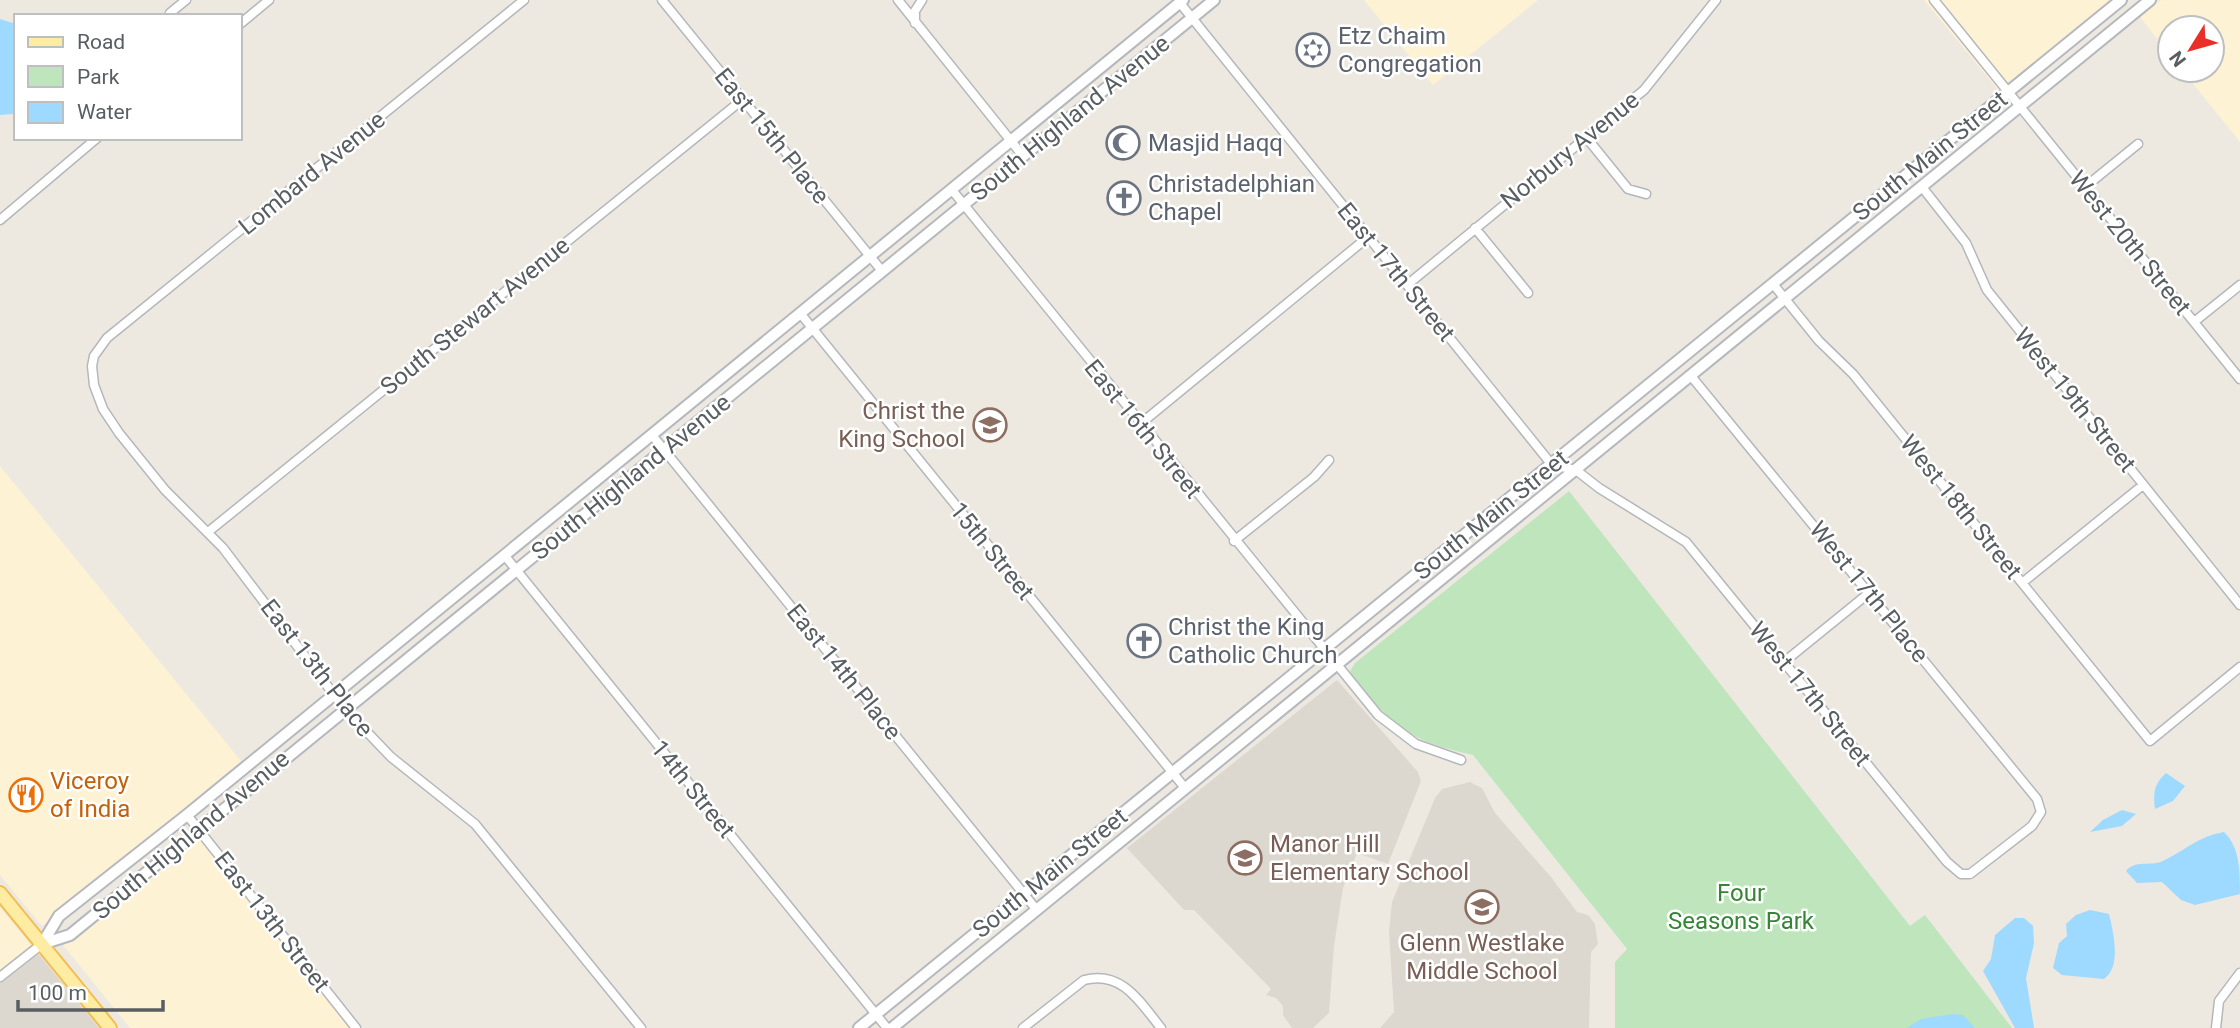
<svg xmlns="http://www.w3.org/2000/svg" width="2240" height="1028" viewBox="0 0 2240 1028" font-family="Roboto,sans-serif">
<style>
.commercial{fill:#fef2d4}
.education{fill:#ddd8cf}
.green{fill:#bee5bc}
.water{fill:#9ed9ff}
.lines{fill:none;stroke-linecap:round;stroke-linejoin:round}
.street-casing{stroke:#b4b7bc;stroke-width:11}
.secondary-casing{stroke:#b5b8be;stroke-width:14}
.primary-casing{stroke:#f2be54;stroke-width:16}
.street{stroke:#fff;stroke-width:8}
.secondary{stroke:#fff;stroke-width:10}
.primary{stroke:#ffeca3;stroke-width:12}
.labels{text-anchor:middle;stroke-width:5;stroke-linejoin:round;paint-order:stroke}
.worship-label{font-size:24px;fill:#5b616d;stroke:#fff;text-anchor:start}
.street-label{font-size:24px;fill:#595e62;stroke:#fff}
.education-label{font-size:24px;fill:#785e54;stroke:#fff;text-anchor:end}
.food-label{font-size:24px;fill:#c56008;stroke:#fff;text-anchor:start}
.park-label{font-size:24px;fill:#348634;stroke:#fff}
</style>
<rect width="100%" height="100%" fill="#ede9e1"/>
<path class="commercial" d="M1364,0H1538L1433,85Z
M1924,0H2114L2000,92Z
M2161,0H2240V142L2182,70H2212V28H2170V55L2140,17Z
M0,466L241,761L42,926L0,875Z
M205,829L360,1028H130L63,945Z
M0,907L31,945L0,970Z"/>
<path class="education" d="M1337,680L1418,772L1421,781L1388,864L1357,853L1343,888L1334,946L1329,1013L1313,1028H1292L1283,1015V1006L1276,998L1266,995L1271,989L1194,910H1184L1127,848Z
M1470,782L1482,788L1495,813L1551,877L1577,912L1588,915L1595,924L1598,944L1591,952L1589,1028H1380L1394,1012L1389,932L1392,902L1435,798L1442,789Z
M31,945L99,1028H0V970Z"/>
<path class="green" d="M1569,491L1910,926L1925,915L2012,1028H1615V962L1627,949L1473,755C1425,744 1402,735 1370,698C1363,690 1354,681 1350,671L1355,663Z"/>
<path class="water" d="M0,19L16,24V108L13,114L0,115Z
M2166,773L2185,786L2173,801L2155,809C2153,793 2154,784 2166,773Z
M2122,810L2136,814L2122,826L2090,832L2103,820Z
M2224,832C2240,847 2240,872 2240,894L2195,905L2181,900L2162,882L2137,883L2126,871C2136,859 2150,867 2163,861C2184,851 2199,836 2224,832Z
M2090,910L2109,914C2113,931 2122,967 2104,979L2062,975L2053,968L2059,943L2067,936L2066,924L2076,915Z
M2015,918H2024L2033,926L2034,943L2026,978L2034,1028H2015L1983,971L1991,959L1995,935Z
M1953,1014L1963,1015L1975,1028H1907L1921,1019Z"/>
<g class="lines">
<defs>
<path id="street" d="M524,0L107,338L94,356L92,366L94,385L103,409L119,433L165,490L223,548L344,708L391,757L475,824L641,1028
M662,0L882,271
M898,0L1023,156
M1934,0L2240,379
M1180,3L1552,465L1576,470L1599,488L1686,542L1947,862L1961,874H1970L2032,826L2041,812L2037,799L1691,376
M170,13L186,0
M915,23V11L922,0
M240,24L269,0
M1586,137L1628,189L1646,194
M1922,187L1966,243L1987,290L2240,605
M2085,187L2138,144
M952,190L1378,715L1416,744L1461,760
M0,220L97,138
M1475,228L1528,293
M1773,284L1819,341L1853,374L2150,741L2240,667
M1407,285L1644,90L1716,0
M800,313L1185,788
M2194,322L2240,285
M1139,425L1368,237
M652,435L1036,909
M208,532L742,100
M1234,541L1314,477L1329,460
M505,556L887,1028
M2022,583L2143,485
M1784,662L1869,593
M187,815L356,1028
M0,977L42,944
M1023,1028L1084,980C1122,970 1140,1002 1161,1028
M2216,1028L2219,1001L2240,973"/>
<path id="secondary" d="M42,944L70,935L1214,0
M42,944L59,916L187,815L1183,0
M859,1028L2121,0
M892,1028L2150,0"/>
<path id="primary" d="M0,893L110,1028"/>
</defs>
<use href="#street" class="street-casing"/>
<use href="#secondary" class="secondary-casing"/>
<use href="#primary" class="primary-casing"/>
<use href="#street" class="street"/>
<use href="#secondary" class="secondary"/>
<use href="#primary" class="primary"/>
</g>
<defs>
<symbol id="synagogue-ring" viewBox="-11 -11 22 22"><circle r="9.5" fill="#fff" stroke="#6b7280" stroke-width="1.5"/><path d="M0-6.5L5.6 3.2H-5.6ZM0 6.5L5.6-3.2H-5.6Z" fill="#6b7280"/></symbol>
<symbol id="mosque-ring" viewBox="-11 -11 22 22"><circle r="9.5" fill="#fff" stroke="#6b7280" stroke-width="1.5"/><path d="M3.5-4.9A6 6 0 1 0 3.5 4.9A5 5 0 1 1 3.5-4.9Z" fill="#6b7280"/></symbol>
<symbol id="church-ring" viewBox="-11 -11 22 22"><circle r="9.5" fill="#fff" stroke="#6b7280" stroke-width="1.5"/><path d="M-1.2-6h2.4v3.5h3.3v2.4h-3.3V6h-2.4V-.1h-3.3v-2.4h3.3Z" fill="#6b7280"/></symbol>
<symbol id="school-ring" viewBox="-11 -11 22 22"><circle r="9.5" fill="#fff" stroke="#8d6e63" stroke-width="1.5"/><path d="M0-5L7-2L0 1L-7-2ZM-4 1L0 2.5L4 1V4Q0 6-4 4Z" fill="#8d6e63"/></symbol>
<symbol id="restaurant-ring" viewBox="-11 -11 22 22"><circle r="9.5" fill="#fff" stroke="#e8710a" stroke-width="1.5"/><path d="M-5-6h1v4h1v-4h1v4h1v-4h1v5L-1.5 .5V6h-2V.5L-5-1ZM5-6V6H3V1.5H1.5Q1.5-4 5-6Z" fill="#e8710a"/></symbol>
</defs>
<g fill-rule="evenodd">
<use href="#synagogue-ring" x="1294" y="31" width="38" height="38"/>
<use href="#mosque-ring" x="1104" y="124" width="38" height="38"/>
<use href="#church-ring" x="1105" y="179" width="38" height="38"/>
<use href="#school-ring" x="971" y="406" width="38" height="38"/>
<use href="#church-ring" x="1125" y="622" width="38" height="38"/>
<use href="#restaurant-ring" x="7" y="776" width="38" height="38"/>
<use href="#school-ring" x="1226" y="839" width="38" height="38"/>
<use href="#school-ring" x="1463" y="888" width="38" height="38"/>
</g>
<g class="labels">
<g class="worship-label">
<text x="1338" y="44">Etz Chaim<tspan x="1338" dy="28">Congregation</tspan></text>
<text x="1148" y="151">Masjid Haqq</text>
<text x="1148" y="192">Christadelphian<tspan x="1148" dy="28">Chapel</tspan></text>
<text x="1168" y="635">Christ the King<tspan x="1168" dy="28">Catholic Church</tspan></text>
</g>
<g class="street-label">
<text transform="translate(1070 118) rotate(-39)" y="8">South Highland Avenue</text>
<text transform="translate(772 136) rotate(51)" y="8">East 15th Place</text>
<text transform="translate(1570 150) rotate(-39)" y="8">Norbury Avenue</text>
<text transform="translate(1930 156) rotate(-39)" y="8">South Main Street</text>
<text transform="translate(312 173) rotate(-39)" y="8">Lombard Avenue</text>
<text transform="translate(2130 243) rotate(51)" y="8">West 20th Street</text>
<text transform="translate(1396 272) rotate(51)" y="8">East 17th Street</text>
<text transform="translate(475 316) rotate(-39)" y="8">South Stewart Avenue</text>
<text transform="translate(2075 400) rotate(51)" y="8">West 19th Street</text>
<text transform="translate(1143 429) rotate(51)" y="8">East 16th Street</text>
<text transform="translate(631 477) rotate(-39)" y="8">South Highland Avenue</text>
<text transform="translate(1961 507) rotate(51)" y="8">West 18th Street</text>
<text transform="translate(1491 515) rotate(-39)" y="8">South Main Street</text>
<text transform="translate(992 551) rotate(51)" y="8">15th Street</text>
<text transform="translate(1869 592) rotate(51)" y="8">West 17th Place</text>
<text transform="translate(317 668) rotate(52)" y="8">East 13th Place</text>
<text transform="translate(844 672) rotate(51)" y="8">East 14th Place</text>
<text transform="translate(1810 694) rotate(51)" y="8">West 17th Street</text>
<text transform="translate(693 789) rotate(51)" y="8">14th Street</text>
<text transform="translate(191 835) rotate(-40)" y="8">South Highland Avenue</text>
<text transform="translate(1050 873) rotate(-39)" y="8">South Main Street</text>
<text transform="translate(272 922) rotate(52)" y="8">East 13th Street</text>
</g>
<g class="education-label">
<text x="965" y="419">Christ the<tspan x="965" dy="28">King School</tspan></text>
<text x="1270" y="852" text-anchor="start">Manor Hill<tspan x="1270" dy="28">Elementary School</tspan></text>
<text x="1482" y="951" text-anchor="middle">Glenn Westlake<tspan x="1482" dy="28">Middle School</tspan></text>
</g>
<g class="food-label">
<text x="50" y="789">Viceroy<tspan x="50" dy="28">of India</tspan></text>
</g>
<g class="park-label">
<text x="1741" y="901">Four<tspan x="1741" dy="28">Seasons Park</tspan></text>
</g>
</g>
<rect x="14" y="14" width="228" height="126" fill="#ffffff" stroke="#bdbfc0" stroke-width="2"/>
<rect x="28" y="37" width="35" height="10" fill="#ffeca3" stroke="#bdbfc0" stroke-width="2"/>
<text x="77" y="49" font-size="21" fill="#595e62">Road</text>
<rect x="28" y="66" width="35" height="21" fill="#bee5bc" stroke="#bdbfc0" stroke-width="2"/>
<text x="77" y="84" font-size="21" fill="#595e62">Park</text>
<rect x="28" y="102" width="35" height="21" fill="#9ed9ff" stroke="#bdbfc0" stroke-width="2"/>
<text x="77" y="119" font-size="21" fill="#595e62">Water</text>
<g transform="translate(2191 49) rotate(233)"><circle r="33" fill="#ffffff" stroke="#bdbfc0" stroke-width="2"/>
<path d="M0-5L12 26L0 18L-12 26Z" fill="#ea2f29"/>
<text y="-10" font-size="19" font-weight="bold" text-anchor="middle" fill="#595e62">N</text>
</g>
<path d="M18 1000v10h145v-10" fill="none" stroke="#595e62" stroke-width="3.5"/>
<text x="28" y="1000" font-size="21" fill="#595e62" stroke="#ffffff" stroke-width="5" paint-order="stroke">100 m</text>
</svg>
